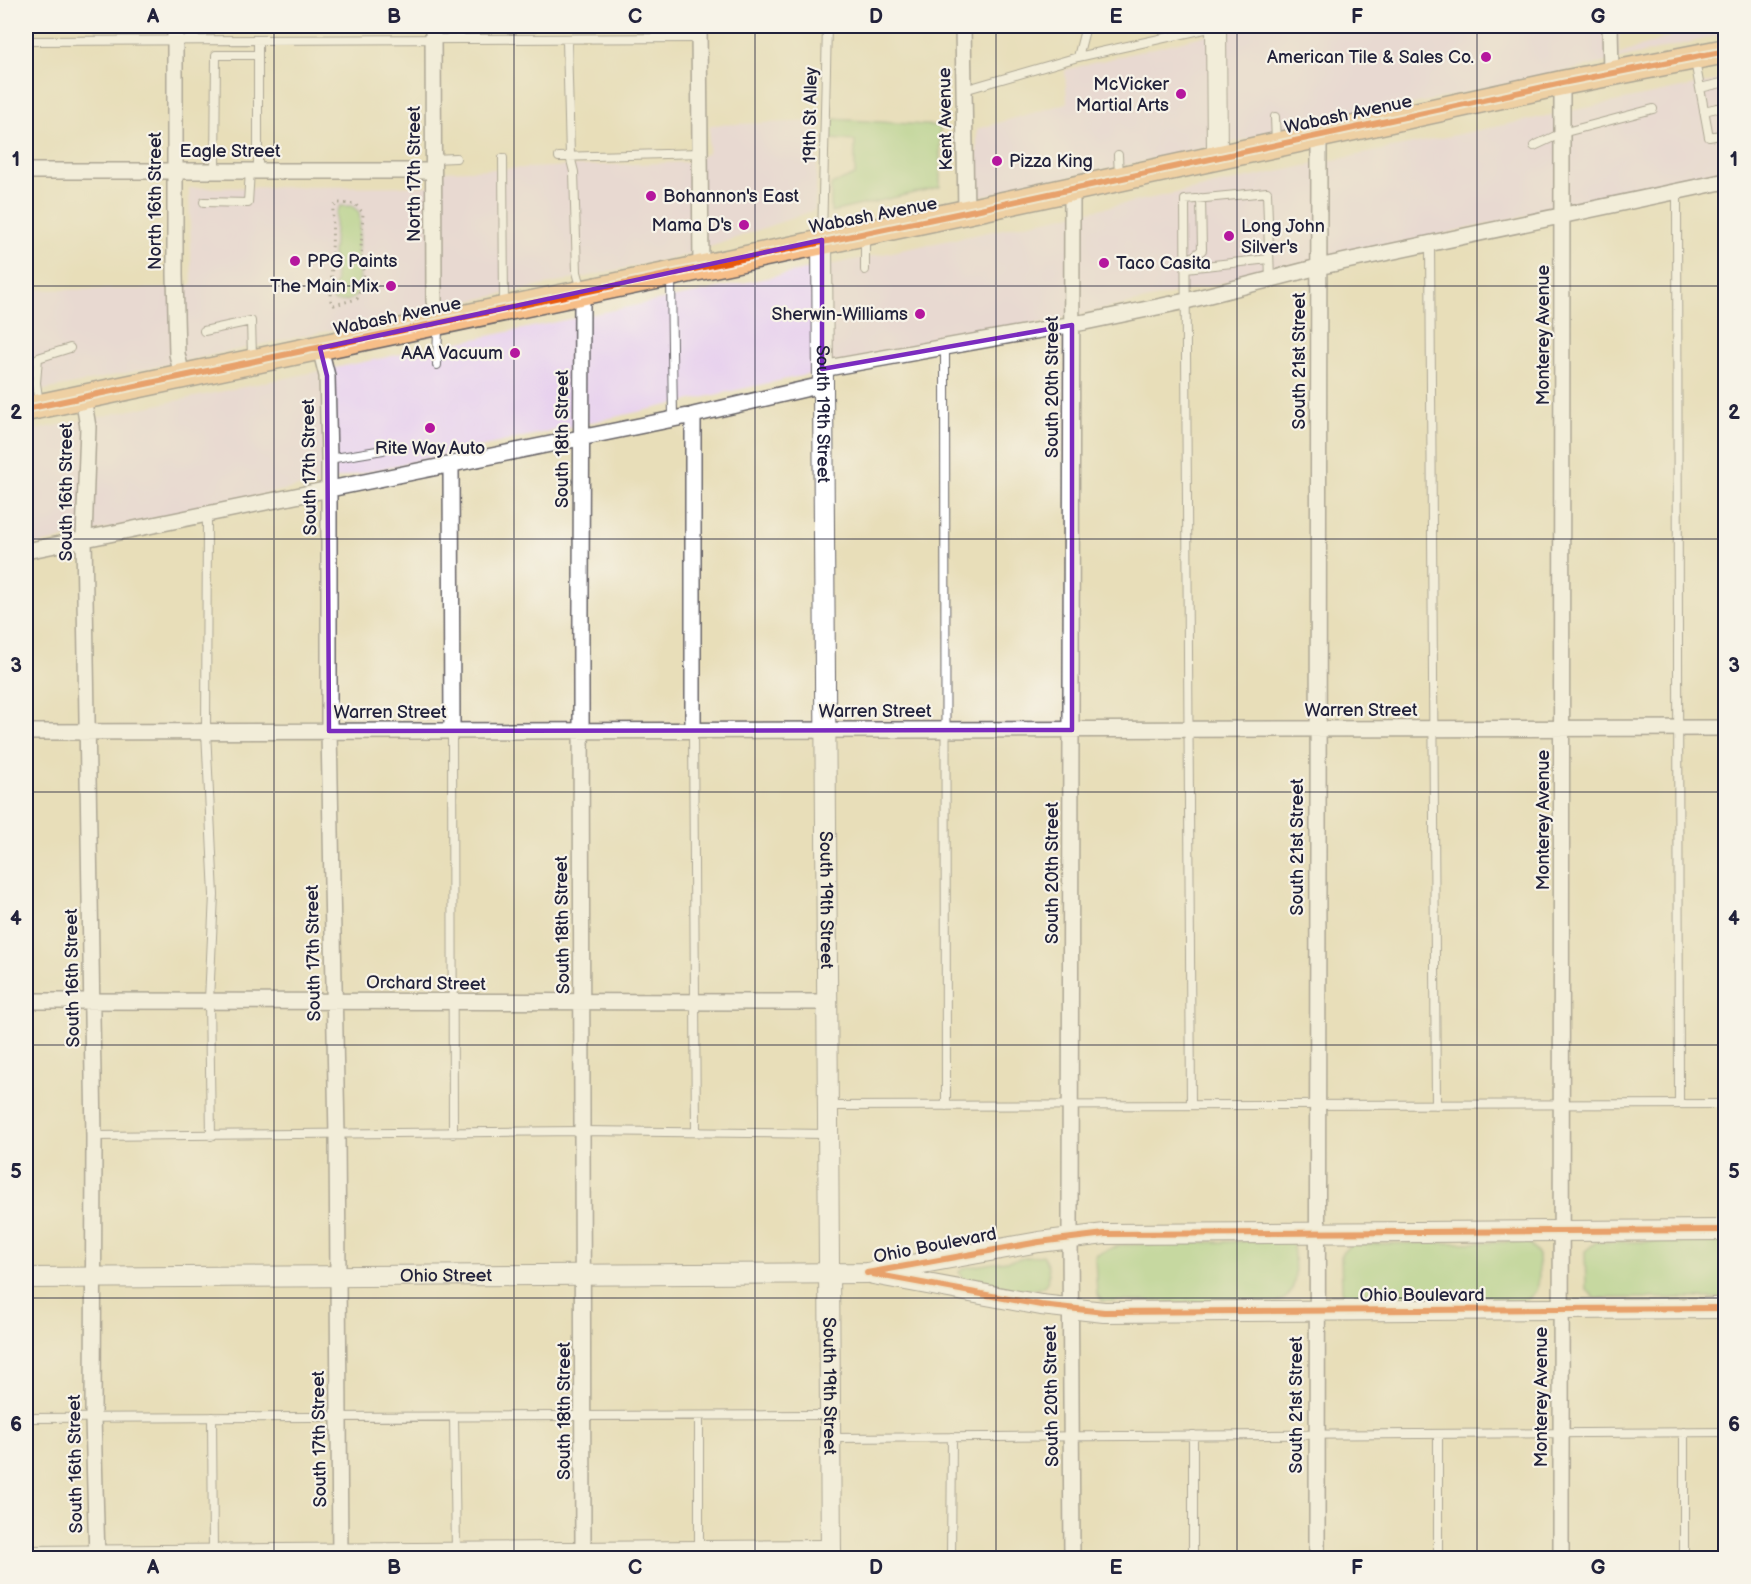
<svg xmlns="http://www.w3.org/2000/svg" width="1751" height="1584" viewBox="0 0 1751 1584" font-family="'Balsamiq Sans',sans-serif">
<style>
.built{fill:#e8d2ee}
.green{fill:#9dd081;stroke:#60795e;stroke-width:1.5}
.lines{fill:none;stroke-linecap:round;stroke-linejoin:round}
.service-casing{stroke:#676467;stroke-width:10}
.minor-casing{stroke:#676467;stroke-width:18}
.tertiary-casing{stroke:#676467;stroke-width:22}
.primary-casing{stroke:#676467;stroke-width:27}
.path{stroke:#676467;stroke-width:3;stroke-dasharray:1.5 4.5;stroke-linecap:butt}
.service{stroke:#fff;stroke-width:8}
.minor{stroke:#fff;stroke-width:15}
.tertiary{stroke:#fff;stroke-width:20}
.primary{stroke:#f7be88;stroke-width:24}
.cycleway-casing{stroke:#f7f3e8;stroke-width:10}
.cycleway{stroke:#e8590c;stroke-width:6}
.marked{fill:none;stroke:#7b2cbf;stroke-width:4.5;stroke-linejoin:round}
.grid{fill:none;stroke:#22223b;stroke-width:1.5;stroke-opacity:0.55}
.poi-dot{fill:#b5179e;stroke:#f7f3e8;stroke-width:2}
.labels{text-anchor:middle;stroke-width:4.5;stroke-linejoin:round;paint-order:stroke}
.poi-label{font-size:18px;fill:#22223b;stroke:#f7f3e8;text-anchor:end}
.street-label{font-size:18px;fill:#22223b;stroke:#f7f3e8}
.neatline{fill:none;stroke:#22223b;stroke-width:2}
.grid-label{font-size:20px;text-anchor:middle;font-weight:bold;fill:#22223b}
</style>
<rect width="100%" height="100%" fill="#f7f3e8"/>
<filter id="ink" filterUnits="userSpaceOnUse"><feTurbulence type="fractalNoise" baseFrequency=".0167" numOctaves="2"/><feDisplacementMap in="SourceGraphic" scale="12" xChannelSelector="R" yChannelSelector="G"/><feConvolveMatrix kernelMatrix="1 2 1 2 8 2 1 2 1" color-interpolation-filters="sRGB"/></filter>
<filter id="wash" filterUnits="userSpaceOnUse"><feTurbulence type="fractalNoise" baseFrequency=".008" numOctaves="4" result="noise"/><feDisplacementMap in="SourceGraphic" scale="24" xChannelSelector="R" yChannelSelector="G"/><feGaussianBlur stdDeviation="1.35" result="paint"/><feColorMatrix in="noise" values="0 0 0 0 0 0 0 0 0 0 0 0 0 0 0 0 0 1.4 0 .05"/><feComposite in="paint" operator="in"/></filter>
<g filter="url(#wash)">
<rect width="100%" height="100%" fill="#e8deb9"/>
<path class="built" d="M1224,26H1619L1618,55L1700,26H1725V34L1564,72L977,197V129L1067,103L1065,70L1223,31Z
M1725,79V172L26,547V432Z
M819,121L815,210L684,256L26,394V290L164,289L192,285L189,188L441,186L442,171L688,162L708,153L710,125Z"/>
<path class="green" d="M835,119L940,126V187L831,212V185L855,175V141L831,139V122Z
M340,206H352L359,212C362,226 358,237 358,250C358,272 370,307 333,301L332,288L336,283L333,255L336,214Z
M1288,1240L1293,1244C1294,1264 1302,1294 1277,1303L1102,1301L1097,1294L1095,1258L1097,1254L1120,1245Z
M1725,1241V1298H1595L1586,1289L1585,1251L1596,1242Z
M1528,1242L1538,1254C1538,1272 1544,1290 1526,1300L1350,1301L1342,1291L1341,1254L1351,1244Z
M1043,1255C1071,1311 991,1285 963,1280L959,1272L963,1268Z"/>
</g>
<g filter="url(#ink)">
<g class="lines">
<defs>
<path id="service" d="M26,41L699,38
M567,41L570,156L574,172L577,272L582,290
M258,42V170
M1078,57L1214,27
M1695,61L1709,137L1726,134
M1700,88L1726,82
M964,90L1078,57L1086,26
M1704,111L1717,108
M1275,117L1276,143
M1534,146L1562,133L1653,109
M1118,155L1119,176
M559,157L700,153
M503,158L504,307
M433,159L456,158
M215,170L216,55H258
M1677,192L1679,1104
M204,202L248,203L250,170
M865,236V270
M822,239L827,26
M1430,244L1436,1105
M1186,262L1202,250L1201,198
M1186,268L1269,259
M671,278L673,419
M204,331L251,321L252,357
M945,347L946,1106
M437,365L438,327
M39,404L36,383L38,358L70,348
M329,459L383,450
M207,516L206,731L214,895L209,1000L211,1136
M693,731L696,1132
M452,732L453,1134
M1191,1105L1185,200L1267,192L1270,279
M828,1106L1726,1104
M94,1136L583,1131L826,1134
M212,1417L213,1554
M454,1417L456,1551
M26,1418L828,1415
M1684,1432V1558
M1438,1434V1558
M830,1438L1726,1432
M699,1549V1416
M951,1558L952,1437
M1193,1558V1435"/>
<path id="minor" d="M175,26V275L177,354L182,376
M433,26L434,301L439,322
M699,26L701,268
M963,26L966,212
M1610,26L1611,72
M26,171H433
M1072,188L1070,1237L1072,1558
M582,292C579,714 583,1136 583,1558
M320,348L327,376L329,459V731L337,1136L340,1558
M822,369L1085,322L1186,301L1318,267L1726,181
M83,397L88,427L84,538L94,1136L93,1418L97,1558
M693,415V731
M451,464L452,732
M26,551L693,415L822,385
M26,732L1726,728
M26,1001L826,1002
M1317,1558L1319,136
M1561,1558L1562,83"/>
<g id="tertiary">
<path d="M1216,26L1217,156"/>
<path id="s1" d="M822,240L831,1558"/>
<path d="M873,1274L1041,1305L1104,1312L1726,1308"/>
<path id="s2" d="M26,1278L867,1273L1039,1242L1105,1234L1726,1230"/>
<path d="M26,1556L831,1550"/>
</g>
<path id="primary" d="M26,409L966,212L1562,83L1726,51"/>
</defs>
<use href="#service" class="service-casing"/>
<use href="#minor" class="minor-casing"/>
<use href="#tertiary" class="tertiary-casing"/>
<use href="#primary" class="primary-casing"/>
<path class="path" d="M339,203L355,204L363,213L361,248L364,279L357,299L334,305L331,301L333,207Z"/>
<use href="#service" class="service"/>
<use href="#minor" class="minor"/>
<use href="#tertiary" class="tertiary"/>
<use href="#primary" class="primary"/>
<defs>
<path id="cycleway" d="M26,409L966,212L1562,83L1726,51
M867,1273L1039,1242L1105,1234L1726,1230
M873,1274L1041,1305L1104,1312L1726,1308"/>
</defs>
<use href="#cycleway" class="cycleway-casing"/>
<use href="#cycleway" class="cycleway"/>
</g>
</g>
<path d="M0 0H1751V1584H0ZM822,240V369L1072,325V730L329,731L327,376L320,348Z" fill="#e8deb9" fill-opacity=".55" fill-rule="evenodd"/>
<path class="marked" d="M822,240V369L1072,325V730L329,731L327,376L320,348Z"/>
<path class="grid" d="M274,26V1558M514,26V1558M755,26V1558M996,26V1558M1237,26V1558M1477,26V1558M26,286H1726M26,539H1726M26,792H1726M26,1045H1726M26,1298H1726"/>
<g class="poi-dot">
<circle cx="1486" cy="57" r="6"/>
<circle cx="1181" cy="94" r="6"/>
<circle cx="997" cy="161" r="6"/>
<circle cx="651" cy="196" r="6"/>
<circle cx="744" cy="225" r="6"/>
<circle cx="1229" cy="236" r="6"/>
<circle cx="295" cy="261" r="6"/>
<circle cx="1104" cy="263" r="6"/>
<circle cx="391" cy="286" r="6"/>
<circle cx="920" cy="314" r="6"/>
<circle cx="515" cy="353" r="6"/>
<circle cx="430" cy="428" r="6"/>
</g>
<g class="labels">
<g class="poi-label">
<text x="1474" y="63">American Tile &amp; Sales Co.</text>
<text x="1169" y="90">McVicker<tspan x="1169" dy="21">Martial Arts</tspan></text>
<text x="1009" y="167" text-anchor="start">Pizza King</text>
<text x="663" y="202" text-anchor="start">Bohannon's East</text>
<text x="732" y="231">Mama D's</text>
<text x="1241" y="232" text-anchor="start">Long John<tspan x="1241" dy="21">Silver's</tspan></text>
<text x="307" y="267" text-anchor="start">PPG Paints</text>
<text x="1116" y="269" text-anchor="start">Taco Casita</text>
<text x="379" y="292">The Main Mix</text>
<text x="908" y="320">Sherwin-Williams</text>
<text x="503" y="359">AAA Vacuum</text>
<text x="430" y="454" text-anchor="middle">Rite Way Auto</text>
</g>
<g class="street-label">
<text transform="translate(1348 114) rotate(-12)" y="6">Wabash Avenue</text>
<text transform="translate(810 115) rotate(-89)" y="6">19th St Alley</text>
<text transform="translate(945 119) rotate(-91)" y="6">Kent Avenue</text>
<text x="230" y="157">Eagle Street</text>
<text transform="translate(414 174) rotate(-90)" y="6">North 17th Street</text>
<text transform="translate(155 201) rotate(-90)" y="6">North 16th Street</text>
<text transform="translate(873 215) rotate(-11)" y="6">Wabash Avenue</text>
<text transform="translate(397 316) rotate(-12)" y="6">Wabash Avenue</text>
<text transform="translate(1543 335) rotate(-90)" y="6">Monterey Avenue</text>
<text transform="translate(1299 361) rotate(-90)" y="6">South 21st Street</text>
<text transform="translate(1052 387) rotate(-90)" y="6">South 20th Street</text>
<text dy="6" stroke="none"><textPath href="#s1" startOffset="174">South 19th Street</textPath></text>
<text transform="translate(562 439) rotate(-90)" y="6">South 18th Street</text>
<text transform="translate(309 467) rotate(-91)" y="6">South 17th Street</text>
<text transform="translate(66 492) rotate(-90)" y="6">South 16th Street</text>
<text x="1361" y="716">Warren Street</text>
<text x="875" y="717">Warren Street</text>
<text x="390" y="718">Warren Street</text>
<text transform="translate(1543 820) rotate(-90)" y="6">Monterey Avenue</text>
<text transform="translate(1297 847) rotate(-90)" y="6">South 21st Street</text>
<text transform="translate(1052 873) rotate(-90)" y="6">South 20th Street</text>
<text dy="6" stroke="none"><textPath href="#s1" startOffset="660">South 19th Street</textPath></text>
<text transform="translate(562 925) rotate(-91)" y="6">South 18th Street</text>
<text transform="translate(313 953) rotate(-91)" y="6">South 17th Street</text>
<text transform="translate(72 978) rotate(-91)" y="6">South 16th Street</text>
<text transform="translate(426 983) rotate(1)" y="6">Orchard Street</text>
<text transform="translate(935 1245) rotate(-11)" y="6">Ohio Boulevard</text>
<text dy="6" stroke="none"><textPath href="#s2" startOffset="420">Ohio Street</textPath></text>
<text x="1422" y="1301">Ohio Boulevard</text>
<text dy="6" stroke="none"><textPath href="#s1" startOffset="1146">South 19th Street</textPath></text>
<text transform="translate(1051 1396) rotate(-91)" y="6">South 20th Street</text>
<text transform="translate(1541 1397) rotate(-90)" y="6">Monterey Avenue</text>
<text transform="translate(1296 1405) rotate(-90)" y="6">South 21st Street</text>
<text transform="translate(564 1411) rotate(-90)" y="6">South 18th Street</text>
<text transform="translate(319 1439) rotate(-91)" y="6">South 17th Street</text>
<text transform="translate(75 1464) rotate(-91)" y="6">South 16th Street</text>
</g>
</g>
<rect width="1751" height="1584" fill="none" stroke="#f7f3e8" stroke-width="66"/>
<rect x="33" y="33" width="1685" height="1518" class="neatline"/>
<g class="grid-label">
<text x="153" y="23">A</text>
<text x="394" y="23">B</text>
<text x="635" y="23">C</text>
<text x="876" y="23">D</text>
<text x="1116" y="23">E</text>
<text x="1357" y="23">F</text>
<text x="1598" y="23">G</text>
<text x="16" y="166">1</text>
<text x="1734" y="166">1</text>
<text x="16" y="419">2</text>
<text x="1734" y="419">2</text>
<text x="16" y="672">3</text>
<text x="1734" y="672">3</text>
<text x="16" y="925">4</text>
<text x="1734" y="925">4</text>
<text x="16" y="1178">5</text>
<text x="1734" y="1178">5</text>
<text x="16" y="1431">6</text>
<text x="1734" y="1431">6</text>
<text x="153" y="1574">A</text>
<text x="394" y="1574">B</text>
<text x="635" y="1574">C</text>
<text x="876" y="1574">D</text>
<text x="1116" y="1574">E</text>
<text x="1357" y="1574">F</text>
<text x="1598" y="1574">G</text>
</g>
</svg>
